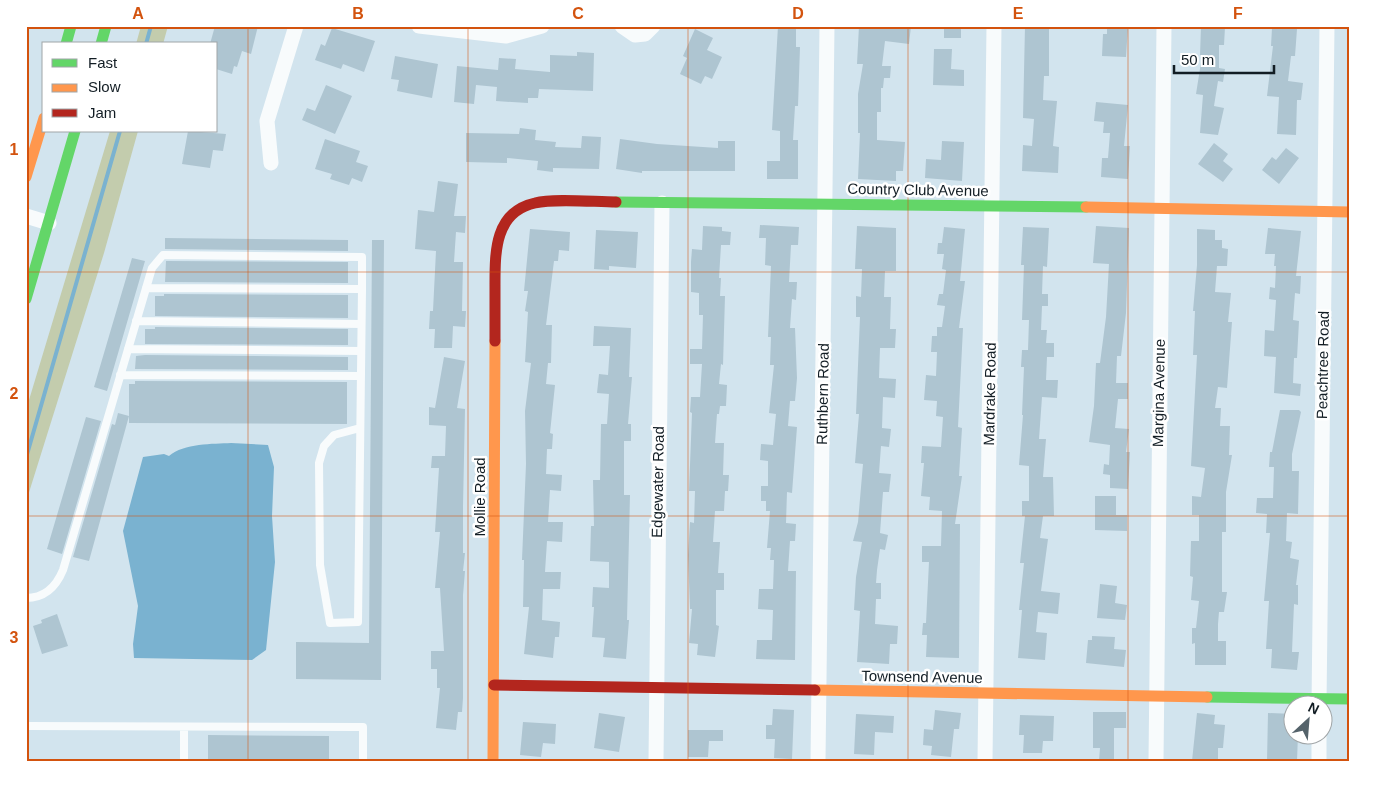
<svg xmlns="http://www.w3.org/2000/svg" width="1376" height="787" viewBox="0 0 1376 787" font-family="Arial,sans-serif">
<style>
.green{fill:#c3ccad}
.water{fill:#7ab2d0}
.lines{fill:none;stroke-linecap:round;stroke-linejoin:round}
.stream{stroke:#7ab2d0;stroke-width:4}
.building{fill:#aec5d1}
.lane{stroke:#f8fbfc;stroke-width:8}
.street{stroke:#f8fbfc;stroke-width:15}
.fast{stroke:#63d668;stroke-width:11}
.slow{stroke:#ff974d;stroke-width:11}
.jam{stroke:#b3261e;stroke-width:11}
.grid{fill:none;stroke:#d3530e;stroke-width:1;stroke-opacity:0.55}
.labels{text-anchor:middle;stroke-width:5;stroke-linejoin:round;paint-order:stroke}
.street-label{font-size:15px;fill:#121d24;stroke:#fff}
.neatline{fill:none;stroke:#d3530e;stroke-width:2}
.grid-label{font-size:16px;text-anchor:middle;font-weight:bold;fill:#d3530e}
</style>
<rect width="100%" height="100%" fill="#d2e4ee"/>
<path class="green" d="M141,26H168L163,44H136Z
M110,131H138L104,253L26,502V410Z"/>
<path class="water" d="M231,443L268,445L274,467L272,516L275,562L266,650L252,660L134,658L133,644L138,606L123,531L143,457L164,454L169,456C184,443 213,444 231,443Z"/>
<g class="lines">
<path class="stream" d="M146,44L151,26
M26,458L120,131"/>
</g>
<path class="building" d="M215,26H258L251,54L242,51L237,67L234,66L232,74L216,69V44H210Z
M778,26H796V47H800L798,106H795L793,140H798V179H767V161H780V131L772,130Z
M859,26H911L909,44L885,41L882,66H891L890,78H884L883,88H881V112H877V140L905,142L903,171H896V181L858,179L860,133H858V94L863,64H857Z
M944,26H961V38H944Z
M1025,26H1049V76H1044L1043,100L1057,101L1053,146L1059,147L1058,173L1022,171L1023,145L1032,146L1034,119L1023,118Z
M1107,26H1128L1126,57L1102,56L1103,34H1107Z
M1201,26L1225,27L1224,45H1219V68L1225,69L1223,82L1218,81L1214,106L1224,108L1218,135L1200,133L1203,95L1196,94L1202,56H1200Z
M332,28L375,41L364,72L343,64L341,69L315,60L321,44L325,46Z
M1272,28L1297,29L1295,56H1291L1288,81L1303,83L1301,100H1297L1296,135L1277,134L1279,97L1267,96L1273,46H1271Z
M695,29L713,38L707,50L722,57L712,79L705,76L701,84L680,74L687,58L683,56Z
M934,49H952L951,69L964,70V86L933,85Z
M577,52L594,53L593,91L539,89L538,98H528V103L496,101L497,87L476,85L474,104L454,102L457,66L498,70L499,58L516,59L515,69L550,72V55L577,56Z
M395,56L438,64L432,98L397,91L399,80L391,79Z
M326,85L352,96L335,134L302,120L307,108L315,111Z
M1096,102L1128,105L1124,146H1130L1128,179L1101,177L1102,158H1108L1110,133H1103L1104,122L1094,121Z
M520,128L536,130L535,140L556,142L555,147L581,148L582,136L601,137L599,169L553,168V172L537,170L538,161L507,158V163L466,162V133L519,134Z
M188,131L226,134L223,151L213,150L210,168L182,164Z
M325,139L360,151L356,162L368,166L362,182L352,178L349,185L330,179L332,174L315,169Z
M620,139L657,144L718,148V141H735V171H642V173L616,169Z
M942,141L964,142L962,181L925,178L926,159L941,160Z
M1214,143L1228,154L1223,161L1233,169L1223,182L1198,164Z
M1286,148L1299,158L1279,184L1262,170L1272,157L1276,160Z
M438,181L458,184L454,216H466L465,233L456,232L454,262H463L462,311H466L465,327L453,326L452,348H434L435,329H429L430,311H433L436,251L415,249L418,210L434,212Z
M760,225L799,227L798,245H791L789,282H797L796,300L792,299L790,328H795L797,378L795,401H790L788,426L797,427L792,493L787,492L786,523L796,524L795,541H790L788,571H796L795,660L756,659L757,640H772L773,610L758,609L759,589H773L774,560H770L771,548H767L770,511H766V501H761V486H768V461L760,460L761,444L773,445L776,414L769,413L774,365H770L771,337H768L771,266L765,265L766,238H759Z
M703,226L722,227V231L731,232L730,245H721L719,278H721L720,296H725L723,365L721,364L719,384L727,385L726,406H720L719,414H717L715,443H724L723,475H729L728,491H725L724,511H715L713,542H720L718,573H724V590H716V625L719,626L715,657L697,655L698,644L689,643L692,609H690L688,555L690,522L694,523L695,491H689L692,413L690,412L691,397H700L702,364H690V349H702L703,315H699V293L691,292V262L692,249L702,250Z
M857,226L896,228V271H885L884,297H891L890,329H896L895,348H880L879,378L896,379L895,398L883,397L882,428L891,429L889,447L881,446L879,473L891,474L889,492H883L880,533L888,535L885,550L880,549L877,570L876,583H881V599H876L875,624L898,626L897,644H890L889,664L857,662L860,611L854,610L856,577L862,542L853,541L858,522L863,464L855,463L859,414H856L860,317H856V296L861,297L862,269H855Z
M1096,226L1129,228L1126,313L1121,356H1117L1116,383H1128V399H1118L1115,428L1129,429L1126,452H1130L1128,489L1110,488V475L1103,474L1104,464L1109,465L1110,445L1089,442L1094,406L1096,363H1100L1106,317L1109,264L1093,263Z
M944,227L965,229L960,281H965L959,328H963L958,427L962,428L959,476H962L955,524H960L959,658L926,657L927,635H922L923,623H926L929,562H922V546H941L942,511L929,510L930,497L921,496L924,463H921L922,446L941,447L943,417L936,416L937,401L924,400L926,375L936,376L937,352H931L932,336H937V327H942L945,306L937,305L939,294H943L946,270L942,269L944,254H937L938,243H942Z
M1023,227L1049,228L1047,267L1043,266L1042,294H1048V306H1042L1041,330H1047L1046,343H1054V357H1047L1046,380H1058L1057,398L1042,397L1039,439H1046L1043,477H1053L1054,516H1043L1040,538L1048,539L1041,591L1060,593L1058,614L1038,612L1036,632L1047,633L1045,660L1018,658L1022,610H1019L1024,563H1020L1025,516H1022V501H1029V466L1019,465L1023,415H1022L1024,367H1021L1022,350H1028L1029,320H1022L1024,265H1021Z
M1268,228L1301,231L1296,276H1301L1300,294L1295,293L1293,320L1299,321L1297,358H1294L1293,383L1301,384L1300,396L1274,393L1276,357L1264,356L1265,330L1274,331L1276,300L1269,299L1270,287L1275,288L1276,266H1274L1275,254H1265Z
M530,229L570,232L569,251L559,250L558,261H554L546,325H552L551,363H548L546,384L555,385L550,433L553,434L552,449H547L546,474L562,475L561,491L550,490L548,522H563L562,542L547,541L545,572H561L560,589H543L542,620L560,622L559,637H555L553,658L524,654L529,607H523L524,560H522L526,464L525,411L531,363L525,362L528,312L525,311L528,291H524Z
M1197,229L1215,230V240H1222V248L1228,249L1227,266H1217L1215,292L1231,293L1228,322H1232L1227,388L1218,387L1215,408H1221L1220,426H1230L1229,455H1232L1226,492V532H1222V592H1227L1224,612H1219L1218,624V641H1226V665H1195V643L1192,644V628H1196L1199,601L1191,600L1193,577L1190,576L1191,541H1199V515H1192V496L1201,497L1205,468L1191,466L1197,355H1193L1195,311H1193L1197,265Z
M596,230L638,232L636,268L609,266V270L594,269Z
M165,238L348,240V251L165,249Z
M372,240H384L381,680L296,679V642L369,643Z
M132,258L145,261L107,391L94,387Z
M166,261L348,262V283L165,282Z
M164,294L348,295V318L155,316V296H164Z
M594,326L631,328L629,377H632L628,424H631V441H624V495H630L627,620H629L626,659L603,657L605,638L592,637L594,607H592L593,587L609,588V562L590,561L591,526H594L593,480H600L601,424H607L609,394L597,393L599,374L608,375L610,346H593Z
M155,327L348,329V345L145,344V329H155Z
M145,355L348,357V370L135,369L136,356Z
M444,357L465,361L457,408L465,409L463,506V553H465L463,571H465L463,595V698L462,712H458L456,730L436,728L440,688H437V669H431V651H444L440,588H435L440,532H435L439,468H431L432,456H445L446,426L429,425V407L435,408Z
M135,381L347,382V424L129,423V384H135Z
M1280,410H1299L1301,412L1292,454V471H1299L1298,514L1287,513L1286,541L1292,542L1290,558L1299,560L1296,585H1298V605L1294,604L1292,652H1299L1297,670L1271,668L1272,649H1266L1269,601H1264L1270,533H1266L1267,514L1256,513L1257,498H1273L1274,467H1269L1270,452H1272Z
M118,413L129,416L89,561L73,557L112,424L115,425Z
M86,417L101,421L62,554L47,549Z
M1095,496H1116V515H1127V531L1095,530Z
M1100,584L1117,586L1115,603L1127,605L1125,620L1097,618Z
M57,614L68,646L42,654L33,626L42,623L41,620Z
M1092,636L1115,637L1114,649L1126,650L1124,667L1086,663L1088,640H1092Z
M773,709L794,710L792,759L774,758L775,739H766V725H772Z
M935,710L961,713L959,729H954L951,757L931,755L932,746L923,745L924,729L933,730Z
M1093,712H1126V728H1114V761H1099L1100,748H1093Z
M599,713L625,717L619,752L594,748Z
M1197,713L1215,715L1214,724L1225,725L1223,748H1218V761H1192Z
M1268,713L1294,714V734H1298L1297,761H1267Z
M856,714L894,716L893,733L875,732L874,755L854,754Z
M1020,715L1054,716L1053,741H1043L1042,753H1023L1024,735H1019Z
M523,722L556,724L555,744L543,743L541,757L520,755Z
M688,730H723V741H709L708,757H688Z
M208,735L329,736V761H208Z"/>
<g class="lines">
<path class="lane" d="M146,288L362,289
M136,321L361,324
M128,349L361,351
M120,375L361,376
M26,598C45,598 56,587 63,570L152,268L163,255L362,257V289L358,622L330,623L320,565L319,463L324,446L334,435L360,428
M26,726L363,727V761
M184,727V761"/>
<path class="street" d="M419,26L506,36L542,26
M622,26L635,35L645,34L653,26
M271,163L267,121L296,26
M26,216L49,223
M1319,704L1327,26
M656,761L662,203
M818,761L827,26
M985,761L994,26
M1156,761L1164,26
M1319,761V734"/>
<path class="fast" d="M66,44L71,26
M101,44L106,26
M616,202L1086,207
M26,299L75,131
M1207,697L1350,699"/>
<path class="slow" d="M26,177L44,118
M1086,207L1350,212
M815,690L1207,697
M493,761L495,341"/>
<path class="jam" d="M495,341C495,323 495,305 495,287C495,253 494,212 535,203C554,198 595,202 616,202
M494,685L815,690"/>
</g>
<path class="grid" d="M248,26V761M468,26V761M688,26V761M908,26V761M1128,26V761M26,272H1350M26,516H1350"/>
<g class="labels">
<g class="street-label">
<text transform="translate(918 190) rotate(1)" y="5">Country Club Avenue</text>
<text transform="translate(1323 365) rotate(-89)" y="5">Peachtree Road</text>
<text transform="translate(1159 393) rotate(-89)" y="5">Margina Avenue</text>
<text transform="translate(823 394) rotate(-89)" y="5">Ruthbern Road</text>
<text transform="translate(990 394) rotate(-89)" y="5">Mardrake Road</text>
<text transform="translate(658 482) rotate(-89)" y="5">Edgewater Road</text>
<text transform="translate(480 497) rotate(-90)" y="5">Mollie Road</text>
<text transform="translate(922 677) rotate(1)" y="5">Townsend Avenue</text>
</g>
</g>
<rect width="1376" height="787" fill="none" stroke="#ffffff" stroke-width="55"/>
<rect x="42" y="42" width="175" height="90" fill="#ffffff" stroke="#a0a5a7"/>
<rect x="52" y="59" width="25" height="8" fill="#63d668" stroke="#a0a5a7"/>
<text x="88" y="68" font-size="15" fill="#121d24">Fast</text>
<rect x="52" y="84" width="25" height="8" fill="#ff974d" stroke="#a0a5a7"/>
<text x="88" y="92" font-size="15" fill="#121d24">Slow</text>
<rect x="52" y="109" width="25" height="8" fill="#b3261e" stroke="#a0a5a7"/>
<text x="88" y="118" font-size="15" fill="#121d24">Jam</text>
<g transform="translate(1308 720) rotate(26)"><circle r="24" fill="#ffffff" stroke="#a0a5a7"/>
<path d="M0-4L9 19L0 12L-9 19Z" fill="#55636b"/>
<text y="-8" font-size="14" font-weight="bold" text-anchor="middle" fill="#121d24">N</text>
</g>
<path d="M1174 65v8h100v-8" fill="none" stroke="#121d24" stroke-width="2.5"/>
<text x="1181" y="65" font-size="15" fill="#121d24" stroke="#ffffff" stroke-width="4" paint-order="stroke">50 m</text>
<rect x="28" y="28" width="1320" height="732" class="neatline"/>
<g class="grid-label">
<text x="138" y="19">A</text>
<text x="358" y="19">B</text>
<text x="578" y="19">C</text>
<text x="798" y="19">D</text>
<text x="1018" y="19">E</text>
<text x="1238" y="19">F</text>
<text x="14" y="155">1</text>
<text x="14" y="399">2</text>
<text x="14" y="643">3</text>
</g>
</svg>
